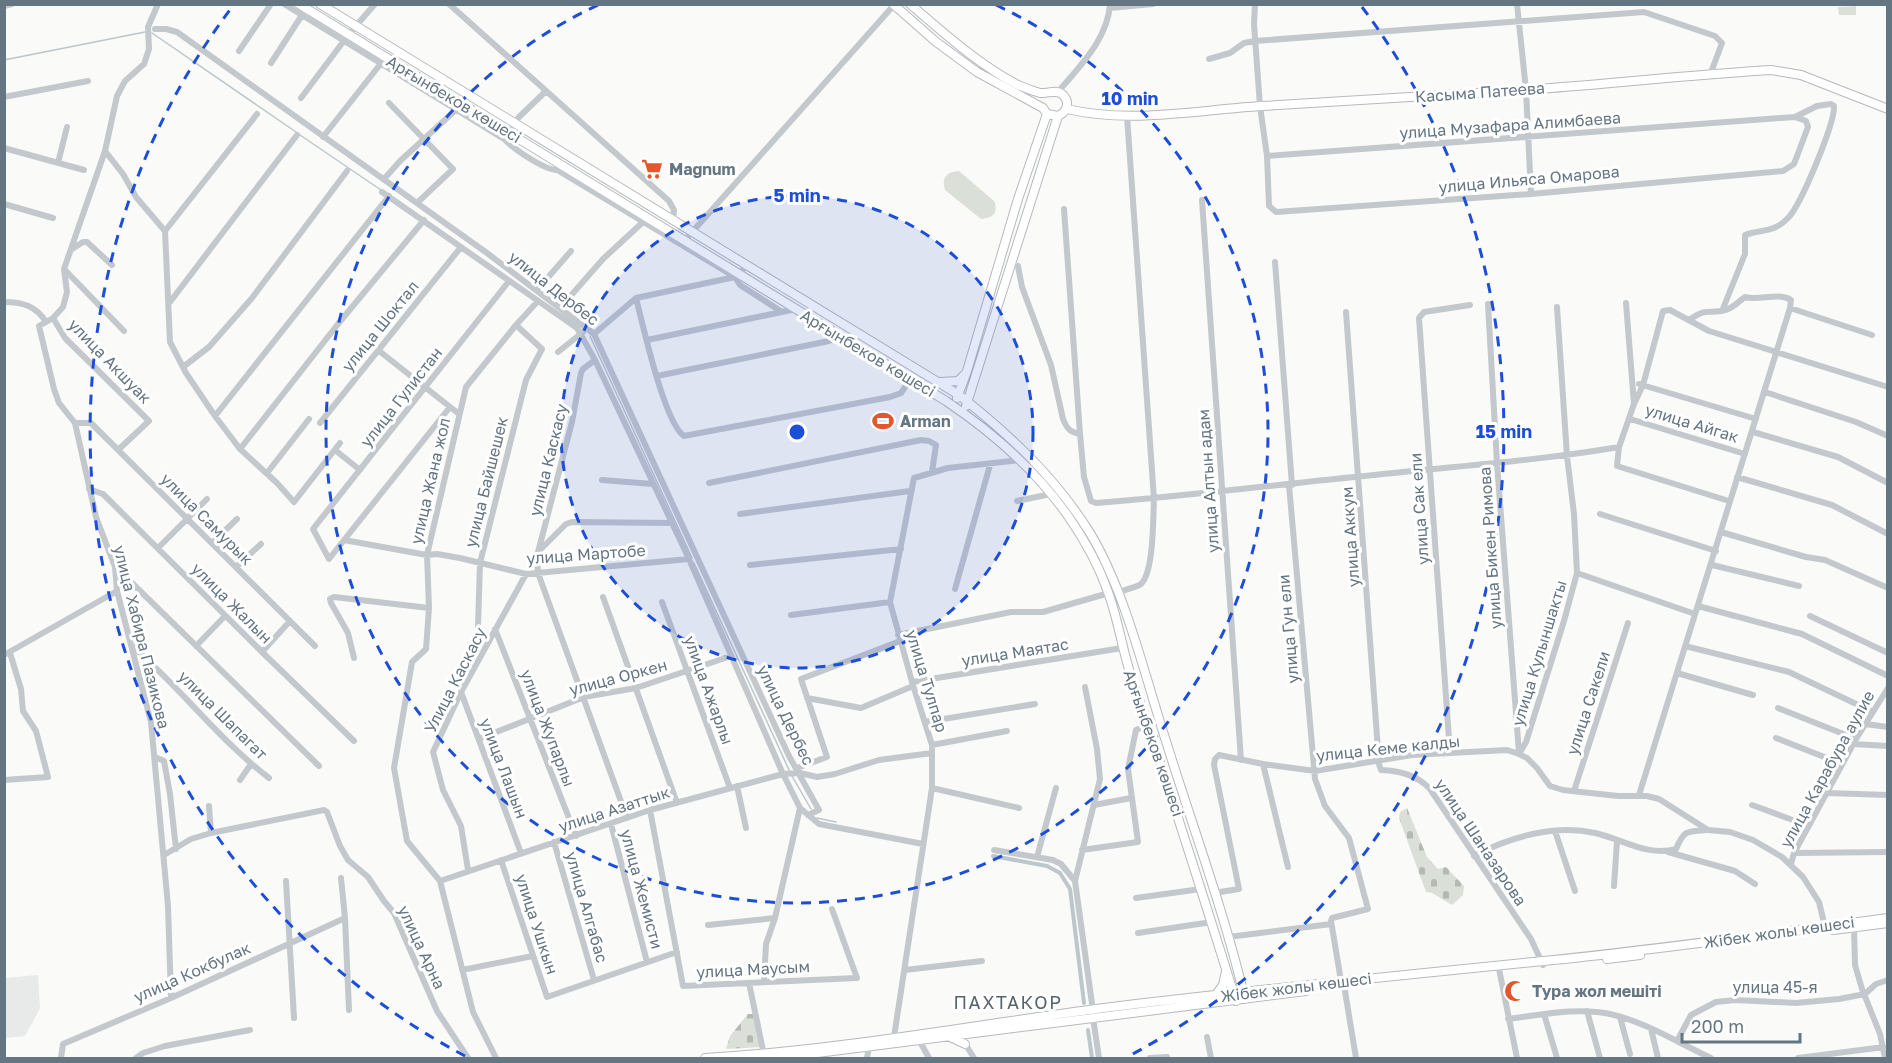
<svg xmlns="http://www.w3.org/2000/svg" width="1892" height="1063" viewBox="0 0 1892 1063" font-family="'Golos Text',sans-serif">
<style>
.built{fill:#e8e9e9}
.cemetery{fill:url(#cemetery-stones)}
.pitch{fill:#dadfd7}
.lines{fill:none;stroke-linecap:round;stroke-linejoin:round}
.stream{stroke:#bbc7cb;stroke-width:1.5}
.canal{stroke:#bbc7cb;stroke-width:4}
.major-casing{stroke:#b5babe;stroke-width:10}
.minor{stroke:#c3c8cc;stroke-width:6}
.major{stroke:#fff;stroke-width:8}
.ring{fill:none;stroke:#1d4ed8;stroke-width:3;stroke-dasharray:10 8}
.labels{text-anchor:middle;stroke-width:6;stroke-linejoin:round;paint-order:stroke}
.street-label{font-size:16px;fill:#657683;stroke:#fff}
.poi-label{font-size:16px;font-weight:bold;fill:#657683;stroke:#fff;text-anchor:start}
.neighbourhood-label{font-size:18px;letter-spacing:1.5px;fill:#57646e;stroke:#fff}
.centre{fill:#1d4ed8;stroke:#fff;stroke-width:3}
.ring-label{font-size:18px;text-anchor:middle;font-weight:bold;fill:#1d4ed8;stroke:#fff;stroke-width:6;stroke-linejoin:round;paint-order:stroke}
</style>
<defs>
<pattern id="cemetery-stones" width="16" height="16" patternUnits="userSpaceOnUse" patternTransform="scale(1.5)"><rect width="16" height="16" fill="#dadfd7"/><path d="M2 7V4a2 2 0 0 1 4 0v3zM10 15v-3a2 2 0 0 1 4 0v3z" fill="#b4b9b4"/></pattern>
</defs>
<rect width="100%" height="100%" fill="#fafaf8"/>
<path class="built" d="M38,975L40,1008L25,1036L5,1038V978Z"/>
<path class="cemetery" d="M1407,808L1427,857L1438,869L1446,867L1464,886L1463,895L1452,905L1432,893L1426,892L1399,818L1400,812Z
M748,1014H754L761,1047L726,1049L730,1036Z"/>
<path class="pitch" d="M1856,6V15H1839L1838,7Z
M959,171L994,201C999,213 993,218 981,219L945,190C941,177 947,172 959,171Z"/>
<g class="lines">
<path class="stream" d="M152,33L296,132
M4,60L145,32
M300,135L381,190
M590,336L692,558
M694,563L790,772
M792,776L811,809
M817,818L836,822"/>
<path class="canal" d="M993,856L1047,866L1060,873L1070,889L1084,1003
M1088,1030L1092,1058"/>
<defs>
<path id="major" d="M299,4L946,401C992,432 1036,470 1068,516C1084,539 1099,566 1108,592C1118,619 1122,648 1131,676C1168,784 1202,892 1236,1001
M320,4L959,395C1010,435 1056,478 1090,533C1125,591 1144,673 1165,738C1192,825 1224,911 1245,999
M893,4L935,41L977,72L1043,108L1047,114L1058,116C1067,112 1071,102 1062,94C1055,89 1048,94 1040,93C1033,91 1025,88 1018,85C979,65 944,33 910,4
M1067,109C1131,124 1197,110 1262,106C1350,100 1438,96 1525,90C1607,84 1689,75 1771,70L1801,75L1888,109
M940,382L958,381L964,375
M957,398L967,371L1018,199L1047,114
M966,406L1058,116
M1833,930L1888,923
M1607,959L1640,955
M1215,996L1223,985L1226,971
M948,1036L965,1044
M705,1058C844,1050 982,1023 1120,1006C1261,989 1402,975 1543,961C1658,950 1773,933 1888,918
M778,1058L1306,991"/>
</defs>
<use href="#major" class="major-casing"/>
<path class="minor" d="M158,4L148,27L149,49L144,64L125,81L117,96L105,151L64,269L67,292L63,307L53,318L39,326L54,389L59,403L75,423L96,517L115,567L117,591L151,722L168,906L171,998
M284,4L504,139
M449,4L669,201L674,210L673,220
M1255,4L1254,24L1260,106L1267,156L1795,117L1806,121L1808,127L1794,164L1783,171L1531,194L1276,212L1269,206L1267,156
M1517,4L1526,90L1531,194
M4,6L12,4
M1110,8L1153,4
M155,29H166L177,32L487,253L594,334L789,756L819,810L808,815
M239,51L271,4
M1209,59L1230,53L1244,43L1255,41L1644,12L1715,36L1722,43L1710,75
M271,63L304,12
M546,91L519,117L504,139C514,149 546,172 560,170
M1058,92C1079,67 1108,39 1110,4
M4,97L88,81
M301,98L349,34L375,4
M389,103L453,169L417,203
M323,137L382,62
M4,148L84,170
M105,151L123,174L136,197L165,231L170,342L186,373L215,416L240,449L277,483L294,502L340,443
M58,163L67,127
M559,171L735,277L740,285L782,312
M384,179L400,161L459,107
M382,192L577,328L595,360L689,559L783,774L800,808L775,918L766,944L764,982
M1202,200L1241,760
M4,204L53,218
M1064,209L1080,434L1084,477L1091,501L1096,503C1189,496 1281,484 1374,475C1456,466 1537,461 1619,447
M165,231L257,114
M685,240L894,5
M72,249L83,242H87L112,265
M1275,262L1292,485
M1018,266L1022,287L1051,365L1063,419C1067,429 1070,432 1080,434
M65,270L124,331
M537,290L571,251
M636,298C643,325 664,422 684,436L890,397L901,393L911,378
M4,302C23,302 36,306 46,322
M170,302L297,135
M1626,303L1634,404L1619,447L1617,466L1729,501
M1488,304L1497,463L1519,753
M560,308L603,259L643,222
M1790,308L1872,335
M1722,311L1745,254V235C1762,229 1774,233 1788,218C1801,205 1835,123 1834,106L1831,104L1817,106L1795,117
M1346,312L1379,764L1381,770C1400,771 1417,775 1430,789L1531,939L1543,965
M53,318L65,338L149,421L118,450
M594,334L636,298L735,277L740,274L746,265
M647,340L796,309
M378,350L459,414
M558,352L583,332
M595,360L583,369L581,373L572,422L537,556L538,573L627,818
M183,367L209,347L252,298L347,171
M657,376L829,341L836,333
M1639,384L1756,419
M1765,392L1856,422L1888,436
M1634,404L1643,385L1663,311L1670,310L1709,331L1888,387
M450,407L329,559L313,529L509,281
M215,416L389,196
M1630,419L1745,454
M75,423H91L315,646
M320,423L461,247
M1753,432L1838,457L1888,483
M240,449L338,324L424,220
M335,450L360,470
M267,473L309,419
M1737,477L1832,505L1888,534
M602,480L653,484
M709,483L921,440L929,441L936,445L932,472
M1289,485L1315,779L1325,806L1349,838L1368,909L1332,918L1331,921L1341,981
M89,489L103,494L262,652L354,741
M1017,501L1051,494
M740,514L910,491
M1600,514L1716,551
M1721,532L1806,557L1825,560L1888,588
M344,540L427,555L437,554L460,558L526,574L689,559
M212,543L237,519
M158,548L207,499
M540,550L566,524L572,522L672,523
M750,565L901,549
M1712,565L1799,586
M236,567L261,544
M1577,573L1695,614
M116,580L132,583L319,766
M955,589L990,465
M1118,593C1125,589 1135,588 1141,584C1154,572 1153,517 1154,499L1127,116
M603,597L677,803
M662,602L730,788
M1698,606L1802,634L1888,676
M791,615L890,602
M1810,616L1888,653
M478,626L480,563L526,380L542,349L516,325
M495,629L576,836
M898,635L1011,612H1043L1109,593
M132,646C180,687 218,739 269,778
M196,646L225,616
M1685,646L1789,672L1873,712
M262,652L290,621
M4,655L117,591
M354,658L348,633L331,603L330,599L334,597L429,608
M1677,673L1753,695
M912,682L1122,648
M461,692L521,853
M807,698L861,708L913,686
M1778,708L1856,739
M925,722L1035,704
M1865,724L1888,727
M1776,738L1842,764
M479,739L584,697L636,688L731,656
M1853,744L1888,746
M932,745L1007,731
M1450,753L1419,318L1424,312L1470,305
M1519,754L1526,742L1564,621L1577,573L1574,514L1567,456L1557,307
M155,757L164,761L170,794L176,849
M1263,764L1288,867
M797,768L827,757L801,679L900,641
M4,780L48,777L36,731L23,711L21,689L10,653
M240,780L251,764
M737,786L746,828
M932,788L1019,808
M1574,791L1628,623
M1826,793L1888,795
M1639,795L1790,308L1791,300C1779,292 1759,301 1745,297C1739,301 1732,309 1725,310C1707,315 1709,306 1689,320
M1094,805L1131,798
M1752,805L1809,826
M209,806L211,833
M800,808L819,824L923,844
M650,810L683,986L857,978L832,909
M611,824L647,962
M1555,831L1575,891
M554,842L594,980
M994,850L1053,860L1061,864L1075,881L1093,1011
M1082,850L1138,842L1128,769L1136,730L1148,725
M1668,852L1735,871L1755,884
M1794,853L1888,852
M164,855L191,839L211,833L324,810L327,812L340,846L348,860L368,877L384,901L394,913L437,1011L468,1058
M1474,856C1509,837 1555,824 1595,833C1622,839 1648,857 1676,849C1684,830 1687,831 1707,830
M1037,857L1056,788
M501,860L547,997L677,952
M1791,864L1794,853L1856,739L1888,688
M468,870L461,826L443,790L433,752L461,692L526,574
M341,878L345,918L349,1010
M286,881L294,1018
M440,881L650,810L783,774L800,773L817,777L835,774L879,760L932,753
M1075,881L1100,779L1097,749L1085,687
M1614,886L1617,841
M1214,893L1239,889L1214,765L1215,759L1219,755L1263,764L1315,771L1412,755L1507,750L1519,754L1527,758L1537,768L1550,786L1563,790L1618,796H1647L1659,799L1708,830L1730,832L1753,840L1782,857L1803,877L1812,891L1819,902L1826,931
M1136,898L1201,889
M708,925L775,918
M1854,928L1855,965L1862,989L1880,1034L1885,1058
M1138,933L1212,922
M1228,937L1331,924
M1499,969L1517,1058
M462,970L533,956
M905,970L982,961
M749,983L764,1055
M1344,985L1356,1058
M1587,1011L1600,1058
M1544,1014L1557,1058
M1620,1017L1630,1054
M1093,1018L1099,1058
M1508,1019C1541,1015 1577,1007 1610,1014C1646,1022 1678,1043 1711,1058
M1651,1029L1658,1058
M894,1037L932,788V745L912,682L890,602L914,478L948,468L1020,460
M1207,1037L1211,1058
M919,1040L929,1058
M1677,1041L1691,1015L1716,1002L1735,1000L1796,1003L1839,999L1865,994L1876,984L1888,980
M964,1042L974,1058
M61,1058L63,1044L171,998L345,918
M136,1058L143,1053L165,1046L250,1030
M496,1058L473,1012L440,881L407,841L394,768L412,662L426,649L429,608L427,555L466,387L516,325L538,301
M867,1058L869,1047
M1150,1058L1167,1057
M1798,1058L1884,1047"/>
<use href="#major" class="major"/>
</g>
<circle cx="797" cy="432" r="236" fill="#1d4ed8" fill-opacity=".12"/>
<g class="ring">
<circle cx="797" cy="432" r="236"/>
<path d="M996 5A471 471 0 1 1 598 5"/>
<path d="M465 1056A707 707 0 0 1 232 7M1362 7A707 707 0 0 1 1129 1056"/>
</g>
<defs>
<symbol id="supermarket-bare" viewBox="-9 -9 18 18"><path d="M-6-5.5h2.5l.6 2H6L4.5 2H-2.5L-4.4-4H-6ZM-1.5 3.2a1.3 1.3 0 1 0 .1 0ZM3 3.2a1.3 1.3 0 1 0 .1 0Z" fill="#e4572e" stroke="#fff" stroke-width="2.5" paint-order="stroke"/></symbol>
<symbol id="stadium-bare" viewBox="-9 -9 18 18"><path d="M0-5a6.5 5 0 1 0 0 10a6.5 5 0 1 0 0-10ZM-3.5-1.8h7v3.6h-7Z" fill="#e4572e" stroke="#fff" stroke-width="2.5" paint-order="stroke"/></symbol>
<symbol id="mosque-bare" viewBox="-9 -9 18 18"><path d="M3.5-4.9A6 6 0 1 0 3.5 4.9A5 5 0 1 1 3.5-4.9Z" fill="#e4572e" stroke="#fff" stroke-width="2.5" paint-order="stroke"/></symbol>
</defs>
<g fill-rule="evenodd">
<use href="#supermarket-bare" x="637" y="154" width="30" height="30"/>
<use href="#stadium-bare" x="868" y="406" width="30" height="30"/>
<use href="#mosque-bare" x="1500" y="976" width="30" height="30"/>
</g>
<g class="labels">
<g class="street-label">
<text transform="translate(1480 92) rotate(-4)" y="6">Касыма Патеева</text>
<text transform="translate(454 99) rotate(31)" y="6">Арғынбеков көшесі</text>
<text transform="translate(1510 125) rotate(-4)" y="6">улица Музафара Алимбаева</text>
<text transform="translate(1529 179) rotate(-5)" y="6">улица Ильяса Омарова</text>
<text transform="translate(554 288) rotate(38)" y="6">улица Дербес</text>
<text transform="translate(380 326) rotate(-51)" y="6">улица Шоктал</text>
<text transform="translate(868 353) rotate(31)" y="6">Арғынбеков көшесі</text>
<text transform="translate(110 361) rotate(46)" y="6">улица Акшуак</text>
<text transform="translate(401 397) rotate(-52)" y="6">улица Гулистан</text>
<text transform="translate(1692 423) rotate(17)" y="6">улица Айгак</text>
<text transform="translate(548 460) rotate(-76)" y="6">улица Каскасу</text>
<text transform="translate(430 481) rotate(-77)" y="6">улица Жана жол</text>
<text transform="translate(1208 481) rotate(-94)" y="6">улица Алтын адам</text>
<text transform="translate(486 482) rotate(-76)" y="6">улица Байшешек</text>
<text transform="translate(1419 509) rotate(-94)" y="6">улица Сак ели</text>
<text transform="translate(207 519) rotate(45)" y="6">улица Самурык</text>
<text transform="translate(1350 537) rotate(-94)" y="6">улица Аккум</text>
<text transform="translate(1490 548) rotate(-94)" y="6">улица Бикен Римова</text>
<text transform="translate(586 554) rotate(-4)" y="6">улица Мартобе</text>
<text transform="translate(232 603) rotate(45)" y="6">улица Жалын</text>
<text transform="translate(1288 629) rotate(-95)" y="6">улица Гун ели</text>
<text transform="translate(142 637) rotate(76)" y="6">улица Хабира Пазикова</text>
<text transform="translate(1015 652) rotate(-9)" y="6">улица Маятас</text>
<text transform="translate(1539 653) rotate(-73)" y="6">улица Кулыншакты</text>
<text transform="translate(618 677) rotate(-15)" y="6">улица Оркен</text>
<text transform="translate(455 680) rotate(-63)" y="6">Улица Каскасу</text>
<text transform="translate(927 681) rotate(73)" y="6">улица Тулпар</text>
<text transform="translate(709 690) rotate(70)" y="6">улица Ажарлы</text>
<text transform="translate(1588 703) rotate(-72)" y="6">улица Сакели</text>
<text transform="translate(223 715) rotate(45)" y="6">улица Шапагат</text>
<text transform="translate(786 715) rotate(64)" y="6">улица Дербес</text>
<text transform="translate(548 728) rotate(69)" y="6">улица Жупарлы</text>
<text transform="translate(1154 743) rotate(71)" y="6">Арғынбеков көшесі</text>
<text transform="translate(1388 748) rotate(-6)" y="6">улица Кеме калды</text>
<text transform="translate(504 768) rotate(69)" y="6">улица Лашын</text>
<text transform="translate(1827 769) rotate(-61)" y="6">улица Карабура аулие</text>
<text transform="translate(614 809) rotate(-18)" y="6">улица Азаттык</text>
<text transform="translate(1481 842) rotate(56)" y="6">улица Шаназарова</text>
<text transform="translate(642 889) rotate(75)" y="6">улица Жемисти</text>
<text transform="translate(587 907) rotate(74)" y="6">улица Алгабас</text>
<text transform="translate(537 924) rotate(72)" y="6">улица Ушкын</text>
<text transform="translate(1779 932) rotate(-8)" y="6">Жібек жолы көшесі</text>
<text transform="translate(422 947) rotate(65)" y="6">улица Арна</text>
<text transform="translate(753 969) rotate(-3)" y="6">улица Маусым</text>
<text transform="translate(192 972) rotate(-24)" y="6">улица Кокбулак</text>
<text transform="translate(1296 987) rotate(-7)" y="6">Жібек жолы көшесі</text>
<text x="1775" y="993">улица 45-я</text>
</g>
<g class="poi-label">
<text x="669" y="175">Magnum</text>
<text x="900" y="427">Arman</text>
<text x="1532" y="997">Тура жол мешіті</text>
</g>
<g class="neighbourhood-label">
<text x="1008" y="1009">ПАХТАКОР</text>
</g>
</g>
<circle cx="797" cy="432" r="9" class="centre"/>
<g class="ring-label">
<text x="1130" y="105">10 min</text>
<text x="797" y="202">5 min</text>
<text x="1504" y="438">15 min</text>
</g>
<rect width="1892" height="1063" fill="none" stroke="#657683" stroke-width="12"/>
<path d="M1682 1033v9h118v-9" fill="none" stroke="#657683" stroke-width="3"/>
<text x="1691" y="1033" font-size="18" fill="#657683" stroke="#ffffff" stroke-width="4.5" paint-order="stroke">200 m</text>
</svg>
